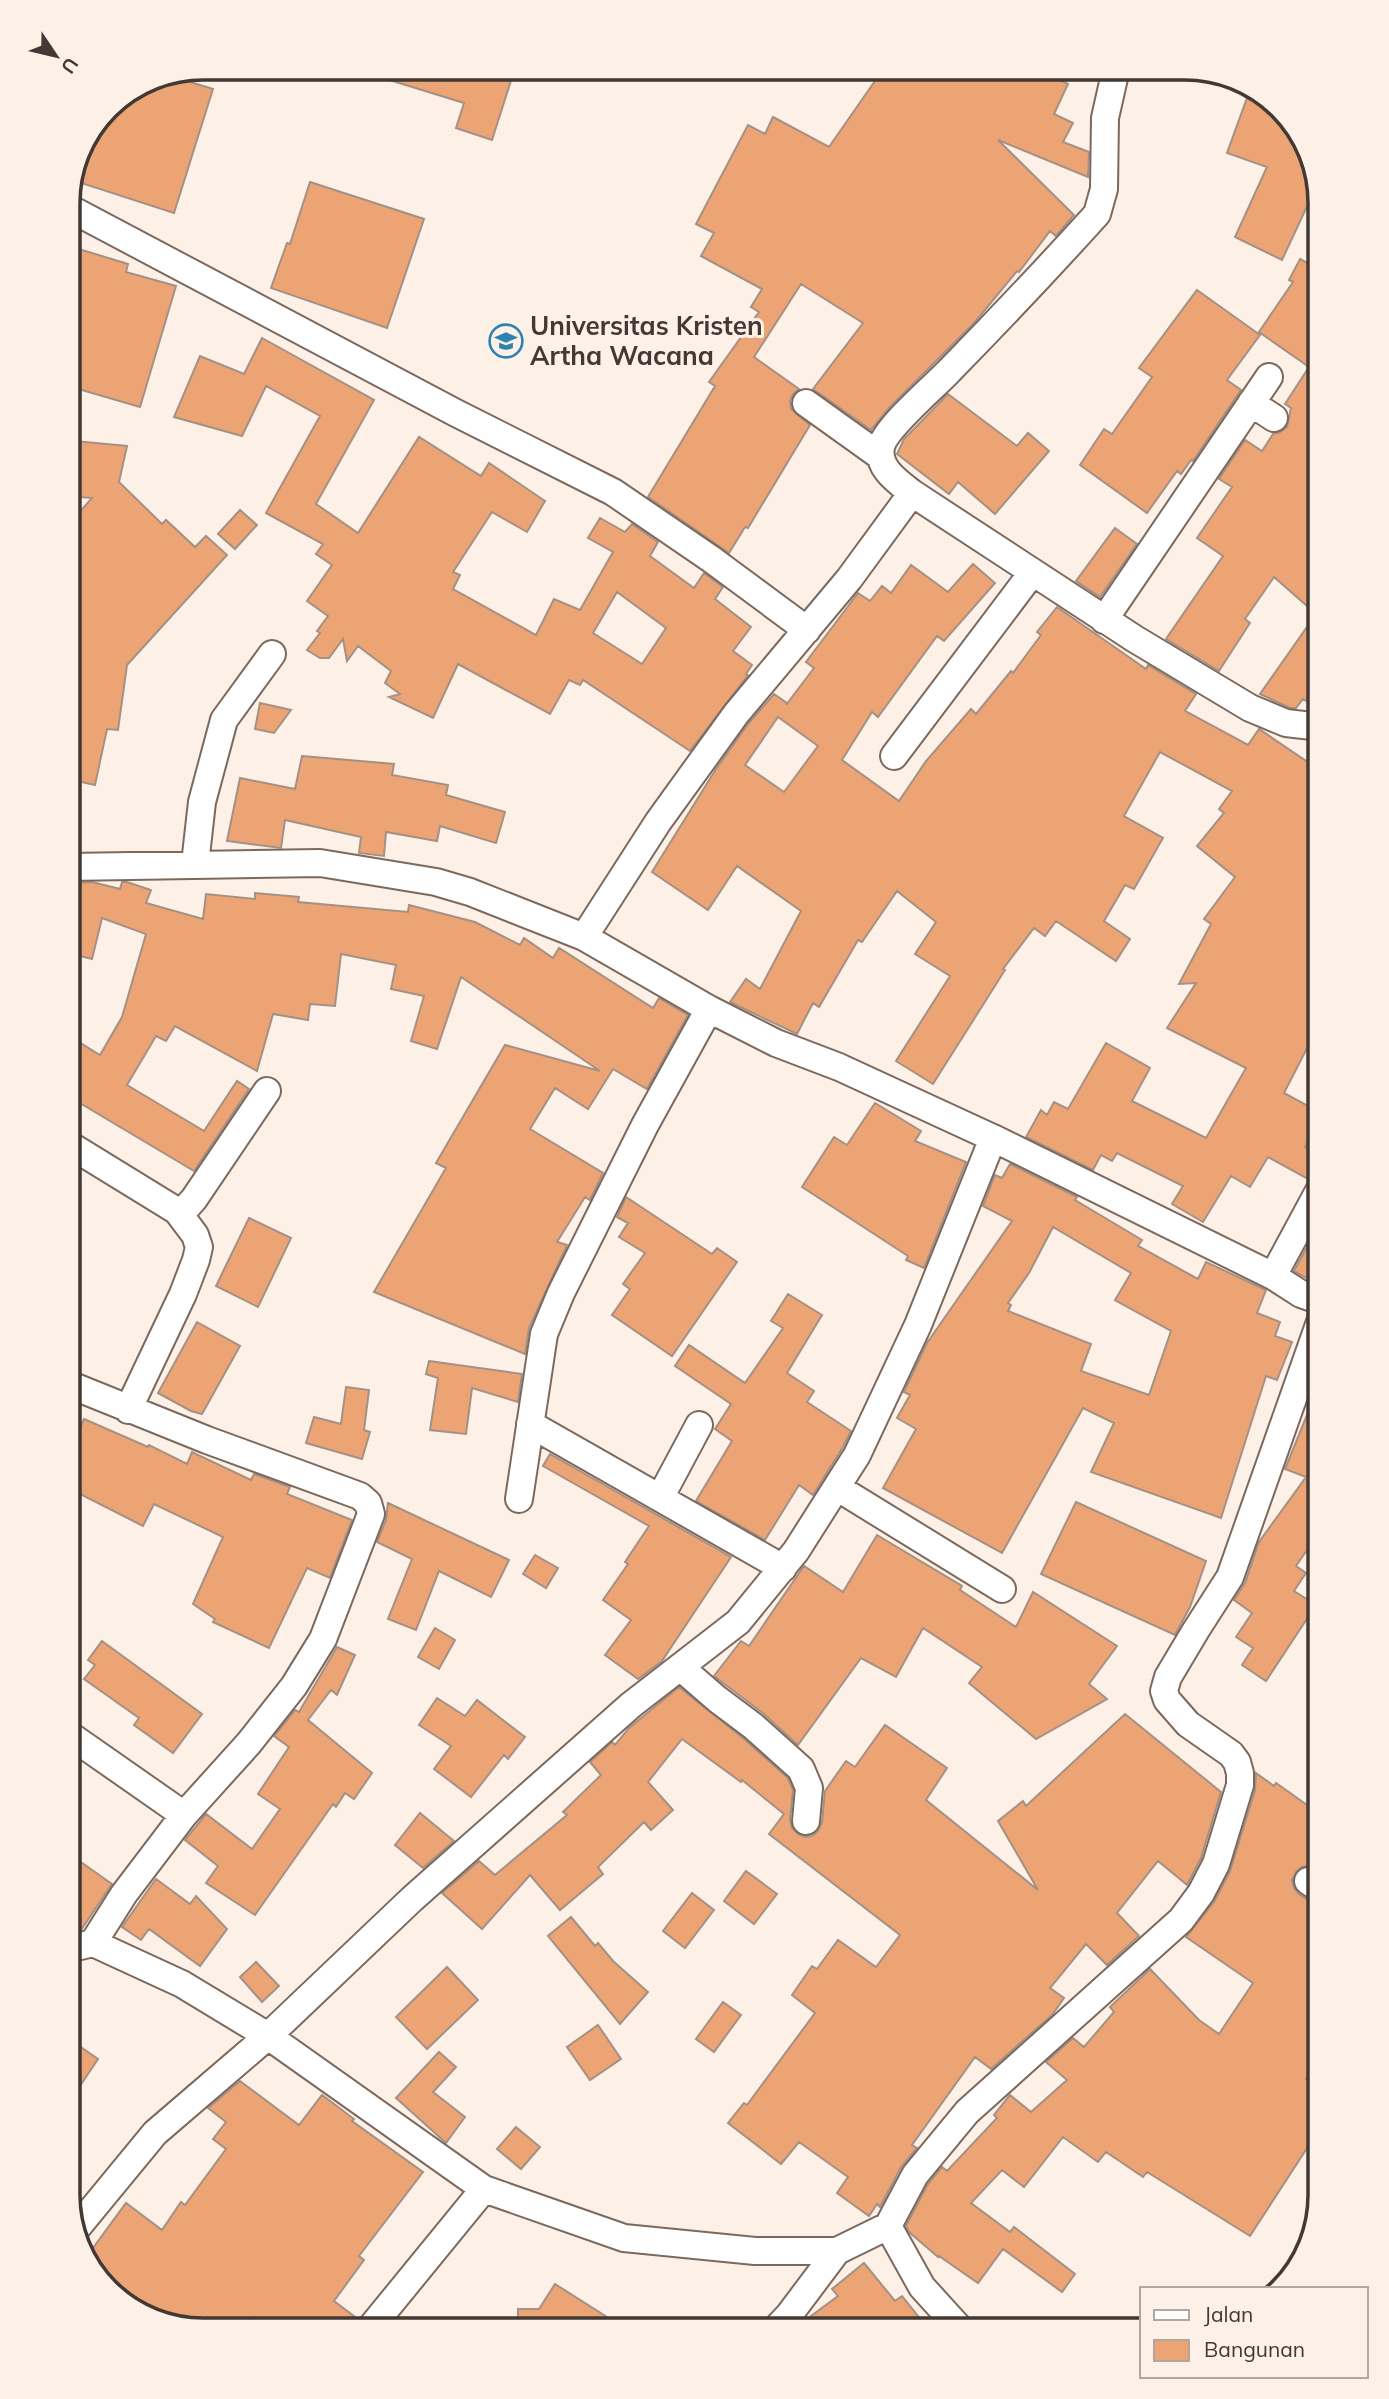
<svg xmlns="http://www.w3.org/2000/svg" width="1389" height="2399" viewBox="0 0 1389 2399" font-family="Mulish,sans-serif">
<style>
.building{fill:#eda475;stroke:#a59084;stroke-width:2;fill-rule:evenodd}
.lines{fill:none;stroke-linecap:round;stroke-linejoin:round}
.minor-casing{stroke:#7c695d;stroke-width:30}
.minor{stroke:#fff;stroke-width:26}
.labels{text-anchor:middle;stroke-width:6;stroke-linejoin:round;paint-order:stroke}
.poi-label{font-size:26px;font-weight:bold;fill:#423934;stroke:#fdf0e7;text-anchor:start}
.rim{fill:none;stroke:#423934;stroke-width:3.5}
</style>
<rect width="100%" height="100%" fill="#fdf0e7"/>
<path class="building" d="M371,68H515L492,140L456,128L464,103L370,74Z
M884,68L1037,69L1068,84L1054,114L1073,123L1063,142L1089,152L1088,177L998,140L1074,215L1056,236L1050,231L1019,272L1017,271L975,322L889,408L871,430L813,389L863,323L801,284L754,357L799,389L793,394L790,401L791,409L810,425L748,528L745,527L729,553L648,497L715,386L709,382L759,312L751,307L762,289L701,256L714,233L696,224L748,125L765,134L773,117L829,147Z
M167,75L213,89L174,213L75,181L108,108L152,78Z
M1247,98H1256L1272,104L1307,144L1317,185L1282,260L1235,237L1267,167L1227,153Z
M310,182L424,219L387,328L271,288L287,243L290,244Z
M69,246L128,264L126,272L176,286L140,407L68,386Z
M1300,259L1321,270V420L1309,438L1321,446V711L1303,699L1296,708H1290L1260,694L1316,614L1274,577L1245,619L1250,623L1219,671L1166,639L1223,556L1197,538L1232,487L1219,479L1245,440L1262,451L1273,434L1280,432L1287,427L1291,408L1285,404L1309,367L1259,332L1293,282L1289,280Z
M1197,290L1260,335L1227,380L1241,390L1193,461L1191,460L1181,474L1177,471L1147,513L1080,465L1104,429L1112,434L1152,377L1139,368Z
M262,338L374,400L316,504L358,533L419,437L481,476L489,463L545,501L527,532L492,512L453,572L460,575L453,589L536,635L554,599L580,610L613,552L588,538L600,518L625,532L632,524L658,542L650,556L694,588L704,573L723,587L715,599L751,627L733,651L752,665L746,674L748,675L690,751L583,680L580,685L569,680L550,714L458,664L433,718L389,697L400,694L385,683L391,671L358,646L347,661L343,639L329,658H320L307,650L320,633L317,631L328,616L307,601L332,565L316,554L323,544L266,513L320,416L266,386L242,436L174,417L200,356L244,374ZM617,592L666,628L642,664L593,633Z
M948,394L1017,446L1028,433L1049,451L995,514L958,482L949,494L897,454L904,439Z
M74,441L127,446L119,482L162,524L166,520L195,547L206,536L227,555L127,665L118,730L107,729L95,785L68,779V753L76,718H68L72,668H68V525L92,498L69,496Z
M240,510L257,525L235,549L218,534Z
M1115,528L1137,544L1100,597L1076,581Z
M973,564L995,583L944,641L937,636L878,717L872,712L842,760L899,801L926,761L971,709L976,714L1011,671L1013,673L1041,635L1037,632L1057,607L1146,669L1148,665L1196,694L1185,711L1248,745L1259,729L1321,771V1021L1284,1093L1321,1113L1305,1147L1321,1155V1171L1313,1173L1308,1179L1268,1157L1250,1187L1231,1176L1203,1222L1172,1204L1183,1186L1117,1153L1112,1161L1101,1155L1093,1170L1026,1137L1041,1110L1047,1115L1054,1102L1068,1109L1106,1043L1150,1068L1132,1101L1206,1138L1246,1068L1167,1028L1196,983L1179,984L1211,924L1204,919L1235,877L1197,846L1224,813L1219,809L1232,791L1160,752L1124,816L1163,838L1134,889L1125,885L1104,921L1130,939L1116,961L1056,921L1045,936L1034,928L1003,969L1005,970L933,1084L896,1061L950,976L915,954L936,922L897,891L862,942L858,940L819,1007L813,1003L797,1034L730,1002L746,979L760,989L801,911L737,866L708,910L652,872L716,769L748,724L774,694L787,703L786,705L814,668L806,662L858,593L870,601L882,586L891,593L911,565L948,592ZM778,717L818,746L784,792L745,765Z
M260,703L291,710L274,733L255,729Z
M302,756L394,764L392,775L448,785L446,795L505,812L496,843L440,826L437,841L386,832L384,856L359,853L361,837L285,820L281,848L227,841L240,778L295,789Z
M92,882L120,889L122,882H127L151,890L146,903L203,919L206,894L255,899V893L299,897L298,902L408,912L409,905L475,922L520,945L524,938L553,958L559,948L653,1008L659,998L688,1015L647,1089L613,1069L588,1109L555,1088L530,1129L603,1173L590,1200L585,1197L557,1242L567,1245L529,1328L525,1354L374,1292L446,1168L436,1163L505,1045L600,1071L461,977L437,1049L411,1041L424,996L391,989L396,965L341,954L335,1006L310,1004L308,1020L273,1014L257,1071L175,1026L166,1041L156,1036L127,1085L204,1131L237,1081L249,1089L194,1171L68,1096V1057L77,1041L100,1055L122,1017L146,934L102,918L92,959L68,953V908L75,883Z
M875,1103L921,1131L915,1141L966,1162L924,1268L906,1260L908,1256L802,1187L834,1137L847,1145Z
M1010,1164L1077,1197L1075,1200L1142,1240L1138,1246L1198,1279L1206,1262L1266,1290L1257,1313L1280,1322L1275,1336L1292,1342L1277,1380L1266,1376L1221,1518L1091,1472L1114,1423L1083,1408L1002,1553L883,1488L916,1429L897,1418L910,1395L904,1392L927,1343L1012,1221L983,1206L995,1175L1002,1178ZM1053,1227L1131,1273L1115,1300L1171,1331L1149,1395L1081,1371L1091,1344L1008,1311L1011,1305L1008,1303L1029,1273Z
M626,1197L712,1254L717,1248L737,1262L672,1356L612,1315L630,1289L623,1284L645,1253L619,1237L628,1223L617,1217Z
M249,1218L291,1238L258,1307L216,1286Z
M1321,1221V1264L1312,1281L1294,1271Z
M788,1294L822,1315L787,1373L814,1391L807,1402L851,1431L843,1447L813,1495L799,1485L765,1540L696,1501L732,1441L715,1429L731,1404L675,1366L689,1345L745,1383L783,1328L771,1321Z
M197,1322L240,1346L202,1414L191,1411L158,1393Z
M429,1361L522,1374L518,1402L472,1388L466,1434L430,1430L438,1378L426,1374Z
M1320,1383L1321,1530L1296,1566L1306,1573L1294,1591L1316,1605L1266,1681L1242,1665L1253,1648L1236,1637L1252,1613L1234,1600L1245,1583L1259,1542L1306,1477L1285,1469Z
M346,1387L369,1390L364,1430L370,1432L362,1459L306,1443L314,1417L341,1424Z
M84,1419L148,1447L149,1445L187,1464L192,1452L251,1480L254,1474L290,1487L287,1494L352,1520L330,1578L307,1568L269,1648L213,1622L215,1619L193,1604L223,1537L154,1504L143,1526L68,1488V1455Z
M550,1454L731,1557L662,1661L638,1679L605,1655L631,1620L603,1600L628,1564L625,1562L649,1526L543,1466Z
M1076,1502L1206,1561L1190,1607L1175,1635L1041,1574Z
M388,1503L509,1560L491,1597L439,1571L416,1630L388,1619L412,1559L377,1542L386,1520Z
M877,1535L962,1586L960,1590L1016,1627L1033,1592L1117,1646L1089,1684L1107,1699L1036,1739L969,1683L982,1667L923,1628L896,1677L861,1658L798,1745L764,1714L714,1676L741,1641L749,1646L804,1566L843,1592Z
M535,1555L558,1568L546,1588L523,1574Z
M435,1628L455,1640L439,1669L418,1657Z
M102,1641L202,1714L173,1753L134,1725L139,1718L84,1679L95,1665L88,1660Z
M337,1647L355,1655L337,1695L331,1690L308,1720L372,1773L354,1799L345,1793L336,1807L333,1804L255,1915L206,1883L218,1866L185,1840L206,1814L252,1849L280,1809L258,1794L289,1747L274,1736L295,1710L299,1712Z
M679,1687L743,1738L788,1778L793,1790L790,1820L792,1828L798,1834L805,1837L812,1836L818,1831L822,1822L825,1791L846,1761L855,1767L885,1725L947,1768L926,1800L1038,1890L998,1821L1023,1801L1026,1806L1125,1714L1221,1792L1201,1858L1187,1885L1158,1861L1117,1913L1139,1936L1107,1965L1086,1944L1050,1988L1064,1998L1052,2015L991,2069L975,2057L912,2145L917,2148L901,2167L880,2207L877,2204L869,2216L837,2193L848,2177L799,2142L781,2164L728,2123L744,2103L747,2105L815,2013L792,1995L812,1966L817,1969L838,1940L876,1967L900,1935L769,1834L784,1814L742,1780L741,1782L682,1739L648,1782L673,1810L651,1830L644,1822L598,1867L603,1874L560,1910L530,1875L482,1929L442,1893L479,1861L495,1875L567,1815L563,1812L601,1775L590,1762L612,1742L615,1745L629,1728Z
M437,1698L465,1716L477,1700L525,1737L508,1759L504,1755L471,1797L434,1769L451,1746L419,1725Z
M1256,1773L1274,1786L1276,1783L1321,1815V1871L1310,1865L1302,1867L1296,1872L1292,1880L1294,1888L1299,1894L1312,1903L1321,1906V2058L1306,2079L1321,2090V2145L1313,2139L1250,2236L1147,2172L1143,2177L1106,2152L1098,2162L1063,2137L1024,2187L1002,2170L971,2203L1010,2232L1014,2227L1075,2274L1062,2292L1003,2249L978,2283L939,2256L938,2257L909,2232L906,2226L928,2184L942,2167L947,2171L997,2118L994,2115L1010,2095L1031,2112L1067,2080L1046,2062L1073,2038L1084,2047L1114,2012L1110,2007L1150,1969L1199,2020L1219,2034L1253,1983L1186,1937L1214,1902L1230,1871L1255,1790Z
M420,1813L454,1841L423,1868L395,1845Z
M68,1853L112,1884L81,1930L68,1921Z
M746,1871L777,1894L754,1924L724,1901Z
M156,1879L190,1904L196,1896L227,1929L200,1966L149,1929L141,1940L122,1927Z
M692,1893L714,1910L685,1948L663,1931Z
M571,1917L595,1946L598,1943L613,1961L648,1992L620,2024L548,1936Z
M256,1962L279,1986L262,2002L240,1977Z
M447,1967L478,2000L427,2049L396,2017Z
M723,2002L741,2015L714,2052L696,2039Z
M598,2025L621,2059L590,2080L567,2047Z
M68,2038L98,2059L68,2104Z
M439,2052L456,2067L433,2092L465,2117L446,2143L396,2098Z
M240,2081L299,2125L322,2095L354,2119L352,2121L423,2172L359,2256L364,2260L334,2301L358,2319L353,2331H274L255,2317L245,2330H195L128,2308L85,2259L126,2203L162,2230L181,2202L185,2205L226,2149L213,2139L226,2122L208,2108Z
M516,2127L540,2147L521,2169L497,2149Z
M864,2263L895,2301L902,2296L930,2331H796L803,2322L838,2296L832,2289Z
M555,2284L629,2331H518V2309H539Z"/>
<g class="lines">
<defs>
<path id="minor" d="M69,208L456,413L613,492L711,559L807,630
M806,403L880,456
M1251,403L1274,418
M912,493C897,481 877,468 881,447C885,428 934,387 949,371C999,320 1048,268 1097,214L1104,189L1105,118L1116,69
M1104,620L1269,377
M894,756L1032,573
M195,864L202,802L224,720L272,654
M68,867L320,863L436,882L470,892L584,937L709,1009L776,1043L839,1067L993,1138L1273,1276L1301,1294L1321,1301
M584,937L658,822L736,714L849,579L912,493L1135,639L1250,708L1286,723L1321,727
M68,1144L177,1211L186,1208L194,1199L267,1091
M1273,1276L1321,1187
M68,1384L207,1440L360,1496L368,1503L371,1514L323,1639L294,1686L249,1743L184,1815L124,1894L93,1943
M128,1410L183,1294L196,1260L199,1247L195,1235L177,1211
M530,1424L783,1568
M838,1488L1002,1589
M660,1498L699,1425
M519,1499L544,1334L561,1293L645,1125L709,1009
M680,1667L717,1699L753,1726L801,1769L809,1788L806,1821
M68,1734L184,1815
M1308,1881L1321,1890
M68,1949L93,1943L182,1984L268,2036L484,2189L624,2238L755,2251H837L888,2226L922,2287L962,2331
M888,2226L915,2175L967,2112L1181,1920L1201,1893L1216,1864L1240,1785V1773L1237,1762L1231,1754L1188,1724L1167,1700L1164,1691L1168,1677L1196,1630L1230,1577L1321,1319
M76,2229L155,2133L268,2036L412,1899L631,1705L738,1622L796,1551L857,1455L918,1325L993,1138
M368,2331L484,2189
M774,2331L789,2315L837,2251"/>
</defs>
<use href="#minor" class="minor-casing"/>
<use href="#minor" class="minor"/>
</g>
<defs>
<symbol id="university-ring" viewBox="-11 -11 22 22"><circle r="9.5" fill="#fdf0e7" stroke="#2c82b1" stroke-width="1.5"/><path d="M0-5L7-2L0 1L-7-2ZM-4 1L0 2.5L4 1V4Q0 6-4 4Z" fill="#2c82b1"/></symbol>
</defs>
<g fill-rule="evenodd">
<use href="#university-ring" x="487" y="322" width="38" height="38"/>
</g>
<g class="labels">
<g class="poi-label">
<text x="530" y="335">Universitas Kristen<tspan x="530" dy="30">Artha Wacana</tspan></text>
</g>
</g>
<path d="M0 0H1389V2399H0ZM203 80H1185A123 123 0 0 1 1308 203V2195A123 123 0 0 1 1185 2318H203A123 123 0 0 1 80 2195V203A123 123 0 0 1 203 80Z" fill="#fdf0e7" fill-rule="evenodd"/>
<path class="rim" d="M203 80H1185A123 123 0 0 1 1308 203V2195A123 123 0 0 1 1185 2318H203A123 123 0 0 1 80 2195V203A123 123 0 0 1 203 80Z"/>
<rect x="1140" y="2287" width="228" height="91" fill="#fdf0e7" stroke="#b2a79f" stroke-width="2"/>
<rect x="1154" y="2310" width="35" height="10" fill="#ffffff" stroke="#b2a79f" stroke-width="2"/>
<text x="1204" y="2322" font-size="21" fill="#423934">Jalan</text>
<rect x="1154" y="2340" width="35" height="21" fill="#eda475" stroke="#b2a79f" stroke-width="2"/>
<text x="1204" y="2357" font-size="21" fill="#423934">Bangunan</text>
<g transform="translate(56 56) rotate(125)" stroke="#fdf0e7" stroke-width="5" paint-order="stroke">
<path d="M0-5L12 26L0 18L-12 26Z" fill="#423934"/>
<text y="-10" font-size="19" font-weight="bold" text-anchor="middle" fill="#423934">U</text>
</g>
</svg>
